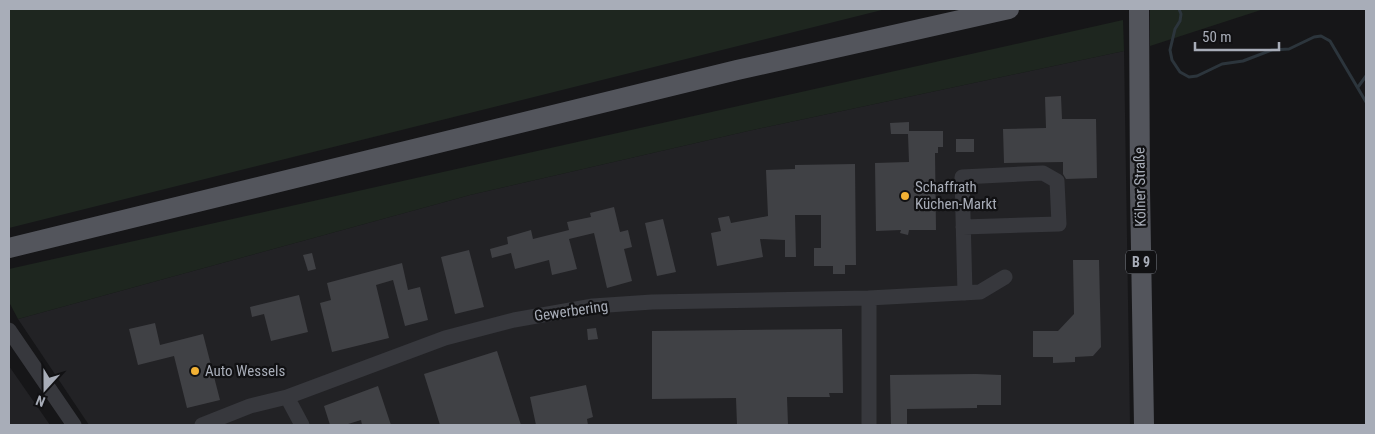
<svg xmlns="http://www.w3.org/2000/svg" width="1375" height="434" viewBox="0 0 1375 434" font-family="'Roboto Condensed',sans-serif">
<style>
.built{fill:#222225}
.green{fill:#1e261f}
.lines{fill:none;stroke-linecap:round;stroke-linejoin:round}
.stream{stroke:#2c353c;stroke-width:3}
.building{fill:#404145}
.minor{stroke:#37383d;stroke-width:15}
.major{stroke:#53555c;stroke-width:20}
.poi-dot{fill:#f2b134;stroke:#111113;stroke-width:2}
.labels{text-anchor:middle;stroke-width:4.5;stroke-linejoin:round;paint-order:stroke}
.shield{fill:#111113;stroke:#7b7e86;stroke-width:1}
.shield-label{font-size:14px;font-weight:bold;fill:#a8adb8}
.poi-label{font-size:15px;fill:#a8adb8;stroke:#111113;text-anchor:start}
.street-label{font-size:15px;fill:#a8adb8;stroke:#111113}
</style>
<rect width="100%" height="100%" fill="#161618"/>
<path class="built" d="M1124,51L1130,425H89L18,319L470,195L748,131Z
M9,366L50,425H9Z"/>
<path class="green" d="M9,9H886L9,228Z
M1150,9H1264L1150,46Z
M1123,20L1124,51L748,131L470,195L18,319L9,302V269Z"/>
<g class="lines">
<path class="stream" d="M1179,9L1181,14L1180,21L1175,29L1170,50L1172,60L1180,72L1189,77L1197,76L1222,64L1243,61L1272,50L1289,49L1314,37L1321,36L1330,41L1366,102
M1358,87L1366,76"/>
</g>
<path class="building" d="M1061,96L1062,119H1096L1097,178L1066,179L1063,174V162L1004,163L1003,129L1046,128L1045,97Z
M909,122V131H943V147H938V153H935L936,230H909L908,235L900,233L901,230L876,231L875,163L909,162L908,134H891L890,123Z
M956,139H974V152H956Z
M855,164L856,265H845V274H833V266H814V248H821V215H795L796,257H785V240L760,239L763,257L717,266L711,233L721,231L718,218L729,216L731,223L768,216L766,170L795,169V165Z
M614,207L620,232L628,230L632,247L624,249L632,281L607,288L594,233L569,239L577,269L552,275L549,260L515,269L511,253L492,258L490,249L508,244L507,237L531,230L533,239L569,230L567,222L591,217L590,213Z
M663,219L676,272L657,276L645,223Z
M469,250L484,307L455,314L441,257Z
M312,253L316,269L308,271L303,255Z
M1073,260H1099L1101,347L1093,356L1075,357V362L1053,363V357H1033V331H1058L1074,314Z
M402,263L408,290L420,287L428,320L405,326L393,280L376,285L389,338L332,352L320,303L331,300L327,283Z
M299,295L308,332L271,341L264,314L252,317L250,307Z
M155,323L160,345L203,334L220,400L187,408L174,356L138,365L129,329Z
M596,328L598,339L588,340L587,329Z
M842,329L843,393H829L830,397H787L788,425H737L736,398L652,399V331Z
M497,351L521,425H440L424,374Z
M976,374L1001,375V405H977V408L907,409V425H891L890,375Z
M586,385L593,417L587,419L588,425H536L530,397Z
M378,386L391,425H362L361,420L345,425H330L324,406Z"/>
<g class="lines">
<path class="minor" d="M963,227L1059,224L1057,181L1043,173L962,177L965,293
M869,298L980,292L1005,277
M9,330L74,425
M202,425L250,406L287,397
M302,425L287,397L445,338L514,320L593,306L652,302L869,298V425"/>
<path class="major" d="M1139,9L1140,190L1144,425
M9,248L737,70L1009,9"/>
</g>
<g class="poi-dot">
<circle cx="905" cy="196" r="5"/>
<circle cx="195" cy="371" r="5"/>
</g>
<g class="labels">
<rect class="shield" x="1126" y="250.5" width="30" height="23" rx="4"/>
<g class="shield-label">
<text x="1141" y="267">B 9</text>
</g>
<g class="poi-label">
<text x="915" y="192">Schaffrath<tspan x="915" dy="17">Küchen-Markt</tspan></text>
<text x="205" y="376">Auto Wessels</text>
</g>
<g class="street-label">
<text transform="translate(1140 187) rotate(-91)" y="5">Kölner Straße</text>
<text transform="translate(571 311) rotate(-8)" y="5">Gewerbering</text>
</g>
</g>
<rect width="1375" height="434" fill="none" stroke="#a8adb8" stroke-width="20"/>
<g transform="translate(45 389) rotate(201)" stroke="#111113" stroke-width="4" paint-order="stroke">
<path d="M0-4L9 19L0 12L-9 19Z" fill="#a8adb8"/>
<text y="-8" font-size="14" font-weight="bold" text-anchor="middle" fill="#a8adb8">N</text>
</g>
<path d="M1195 42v8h84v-8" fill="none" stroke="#a8adb8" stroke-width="2.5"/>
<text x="1202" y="42" font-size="15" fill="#a8adb8" stroke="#111113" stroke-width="4" paint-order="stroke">50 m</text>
</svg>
